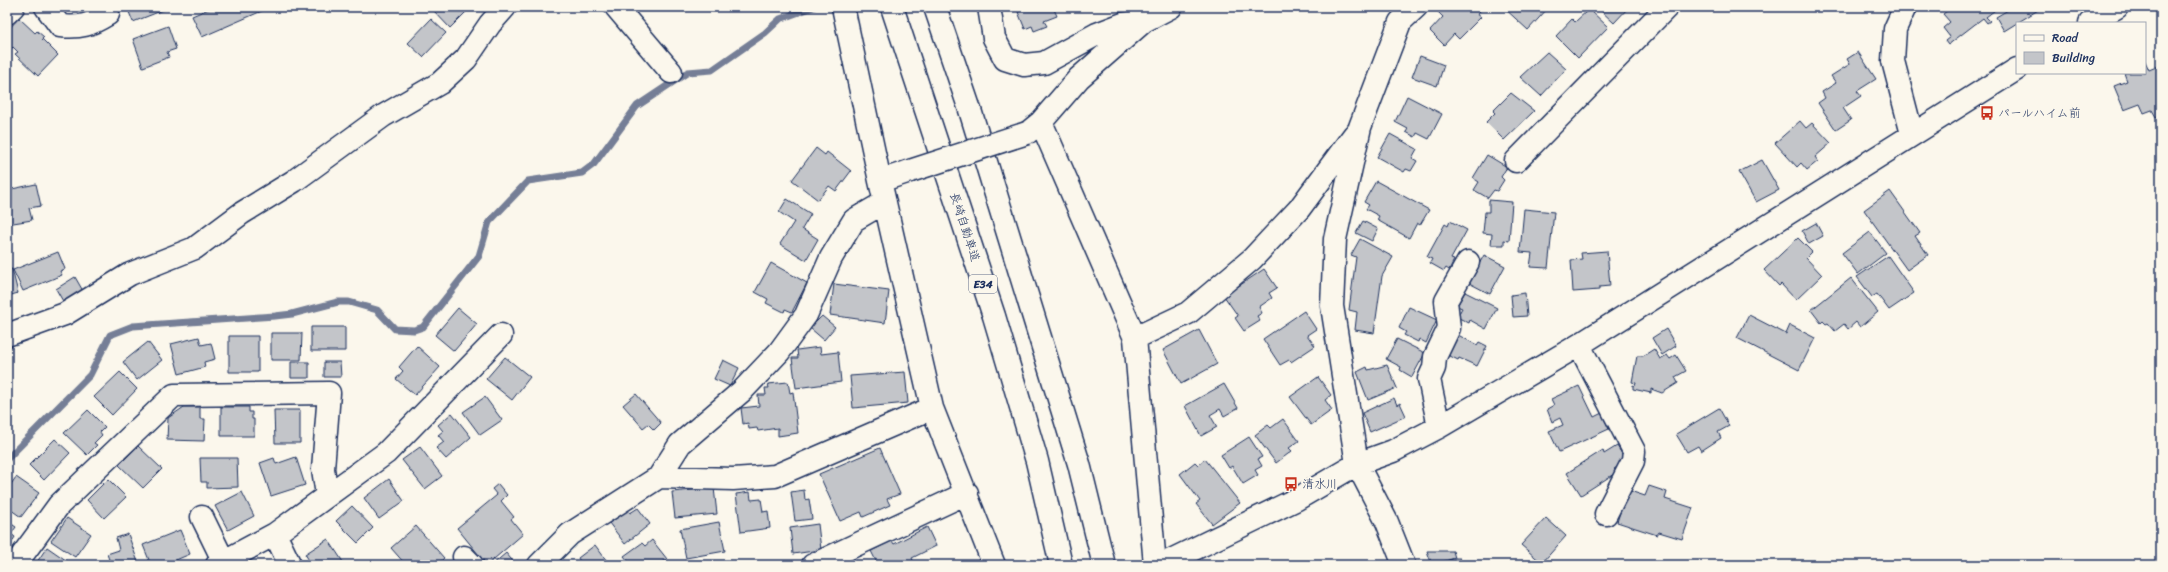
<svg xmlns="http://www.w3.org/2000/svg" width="2168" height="572" viewBox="0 0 2168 572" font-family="Sriracha,'Klee One',sans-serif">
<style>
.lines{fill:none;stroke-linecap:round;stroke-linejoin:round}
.stream{stroke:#747e96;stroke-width:7}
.building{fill:#c3c5c9;stroke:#1b2f5e}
.minor-casing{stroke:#1b2f5e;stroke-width:25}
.highway-casing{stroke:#1b2f5e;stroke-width:25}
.minor{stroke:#fbf7ec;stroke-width:22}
.highway{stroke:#fbf7ec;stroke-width:22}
.minor-bridge-casing{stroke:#1b2f5e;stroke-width:25;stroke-linecap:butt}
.minor-bridge{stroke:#fbf7ec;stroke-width:22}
.labels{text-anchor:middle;stroke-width:4;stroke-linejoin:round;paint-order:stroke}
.shield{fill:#fbf7ec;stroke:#5e6b89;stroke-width:1}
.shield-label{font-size:11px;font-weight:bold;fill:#1b2f5e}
.poi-label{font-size:12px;fill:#1b2f5e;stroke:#fbf7ec;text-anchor:start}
.street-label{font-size:12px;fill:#1b2f5e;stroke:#fbf7ec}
</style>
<rect width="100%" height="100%" fill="#fbf7ec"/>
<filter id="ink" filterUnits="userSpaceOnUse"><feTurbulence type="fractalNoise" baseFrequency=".025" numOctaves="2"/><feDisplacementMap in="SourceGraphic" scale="8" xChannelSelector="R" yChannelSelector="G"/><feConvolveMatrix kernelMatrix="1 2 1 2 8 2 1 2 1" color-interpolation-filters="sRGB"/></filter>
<g filter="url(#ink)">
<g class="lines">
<path class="stream" d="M7,459L90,375L110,335L133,326L275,316L292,314L338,302H349L377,310L395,329L414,330L423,327L479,256L489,222L528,181L582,173L594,164L637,106L688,72L712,70L765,33L780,19L813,7"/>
</g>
<path class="building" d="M127,7H165L166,9L133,22Z
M213,7H271L202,37L192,16Z
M436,7H471L450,28L433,10Z
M1027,7H1053L1057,16L1044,21L1047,26L1034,31L1032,26L1025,29L1018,12Z
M1441,7H1484L1477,14L1481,17L1459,39L1454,34L1444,45L1430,31L1443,17L1437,11Z
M1503,7H1549L1528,30Z
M1597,7H1629L1614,23Z
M1952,7H1999L1986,17L1990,21L1987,23L1983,18L1948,45L1945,41L1950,37L1943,28L1950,22L1943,14Z
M2013,7H2043L2004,31L1996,17Z
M1589,9L1608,27L1578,58L1556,36L1572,19L1575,22Z
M19,18L35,33L37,31L44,37L42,39L58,55L38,76L15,54L18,52L13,47L10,50L7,47L9,45L7,31Z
M431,19L446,33L423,57L408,43Z
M168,26L176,49L167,52L169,57L143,67L133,39Z
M1547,52L1566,69L1541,96L1520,77Z
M1858,52L1876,79L1857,91L1861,96L1843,108L1851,120L1836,130L1818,103L1825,98L1822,92L1836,83L1831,76L1850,64L1847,59Z
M1420,56L1444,65L1437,86L1412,77Z
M2145,61L2149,70L2161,65V115L2156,117L2152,110L2144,113L2140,104L2124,110L2114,86L2127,81L2124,73H2145Z
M1511,93L1534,111L1504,140L1486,122L1495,113L1493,111Z
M1407,96L1442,114L1429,139L1417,133L1415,137L1406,132L1408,129L1395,122Z
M1800,121L1806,128L1812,123L1831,143L1815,157L1818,161L1807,170L1801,163L1797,167L1775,143Z
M1390,134L1417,149L1412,158L1417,161L1411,171L1406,169L1404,172L1377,157Z
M816,148L825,155L827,152L851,171L836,191L829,186L818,200L792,180Z
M1487,155L1507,167L1501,177L1504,180L1497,191L1494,190L1488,198L1474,190L1479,182L1473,178Z
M1762,160L1779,190L1756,202L1739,172Z
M1376,181L1429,210L1420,225L1417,223L1409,238L1377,220L1379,216L1366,209L1369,205L1364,202Z
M36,184L41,206L29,208L32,220L7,224V190Z
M1890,191L1920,233L1915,236L1928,255L1907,270L1864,210Z
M787,199L811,214L802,229L818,239L806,260L780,244L794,222L779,212Z
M1489,200L1512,202L1509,241L1504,240V245H1491L1492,234L1483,233L1485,212H1489Z
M1524,209L1554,212L1548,268L1530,267L1532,253L1520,252Z
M1363,221L1378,229L1372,241L1356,233Z
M1450,221L1467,230L1451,259L1454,260L1449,270L1446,268L1444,271L1430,263L1432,259L1427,257L1445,224L1448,226Z
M1816,223L1823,236L1809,244L1802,231Z
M1870,232L1886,253L1858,274L1842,253Z
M1798,238L1812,252L1806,258L1822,275L1796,300L1781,284L1779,286L1764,270Z
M1360,239L1393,257L1382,276L1374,333L1355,330L1357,312L1349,310L1356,257L1351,255Z
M1607,251L1610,286L1599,287V290L1573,292L1571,260L1582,259L1581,253Z
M58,252L65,269L60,271L62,275L23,291L13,270Z
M1484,255L1505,266L1490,294L1469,283Z
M1888,256L1914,293L1889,310L1877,294L1872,297L1857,277Z
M771,263L807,283L792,312L785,309L784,312L766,303L768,299L755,292Z
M12,269L18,293L8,296L9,300L7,301V270Z
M1264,269L1277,288L1269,293L1272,298L1259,307L1262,313L1257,316L1260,321L1244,331L1235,318L1238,316L1224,296Z
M75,277L83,291L64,303L56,289Z
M1851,278L1878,312L1860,327L1856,322L1848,329L1844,324L1835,331L1828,323L1826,324L1823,321L1821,323L1811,310Z
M834,284L889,291L885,323L830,315Z
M1465,292L1497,308L1486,329L1470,320L1469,323L1457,317L1462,308L1457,306Z
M1525,293L1527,316L1513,317L1511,295Z
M1409,307L1437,320L1426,343L1419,339L1418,342L1404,335L1406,332L1399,328Z
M458,308L477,324L454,351L435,335Z
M1304,311L1316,329L1307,335L1315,346L1291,362L1289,360L1280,365L1263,339Z
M1749,315L1786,334L1790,325L1815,338L1799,370L1737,338Z
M822,316L835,327L824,340L810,328Z
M311,327H345V351H311Z
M1666,329L1676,346L1662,355L1652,338Z
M1199,330L1217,364L1181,384L1163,350Z
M271,333H302L301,360H271Z
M1458,335L1477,345L1479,342L1487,346L1477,366L1459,358L1458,360L1448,355Z
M229,336H258V372H229Z
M199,337L201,345L211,343L215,359L204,362L205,367L179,374L171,344Z
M1397,339L1425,353L1412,377L1400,370L1401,367L1386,359Z
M148,342L162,360L137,380L123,362Z
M417,346L440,367L415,395L396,379L403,371L399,367Z
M820,347L821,354L838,352L841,382L796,388L792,358H798L797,350Z
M1654,349L1660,359L1667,355L1670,359L1676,355L1686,371L1675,377L1678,383L1662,393L1651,389V393L1633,389V385L1635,386L1636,383L1632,382L1637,356H1643Z
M505,357L530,377L512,400L486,379Z
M723,360L739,368L730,386L714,379Z
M291,362H309V378H291Z
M324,362H340L341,377H324Z
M1387,365L1397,388L1368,400L1357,372L1367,367L1368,370Z
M120,372L137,389L112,415L94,397Z
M905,372L908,403L853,408L850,376Z
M1318,377L1331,395L1325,400L1332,410L1311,425L1290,397Z
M788,382L790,393L793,392L798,433L778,436V428L758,431L757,428L749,429L748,423L743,424L741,408L759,406L758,395H766L765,388H769L768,384Z
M1224,384L1238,408L1224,416L1220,409L1210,415L1217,427L1201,436L1185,406Z
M1579,386L1594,417L1602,413L1609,429L1559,452L1549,431L1563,425L1560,418L1552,422L1547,409L1554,405L1551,399Z
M636,394L661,423L654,430L648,424L643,428L623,405Z
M485,397L502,420L480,435L463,412Z
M1394,398L1397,405L1400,403L1406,416L1370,432L1362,413Z
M184,407H200V419H205L204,441L167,440L168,418Z
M221,407H249V412H252V419H254V436H221Z
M1719,408L1729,426L1718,432L1721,438L1701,451L1698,446L1687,452L1676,434Z
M88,410L105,427L100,432L102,435L94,443L97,445L87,455L64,433Z
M274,410H300V443H275Z
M452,413L471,437L446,459L436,448L444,442L438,435L443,431L438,425Z
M1283,419L1299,441L1289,448L1292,451L1276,463L1255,435L1268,425L1271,428Z
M1249,437L1262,457L1258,459L1262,466L1255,470L1258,475L1243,484L1232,466L1229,468L1221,455Z
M55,439L70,453L44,480L29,465Z
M138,446L162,469L143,488L119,465Z
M1617,446L1624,457L1620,460L1623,463L1614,469L1617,472L1581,495L1567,473L1603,450L1604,454Z
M420,447L442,476L425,489L402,460Z
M880,448L900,494L887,499L890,505L863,517L861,512L840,521L819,474Z
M296,457L305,485L271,496L260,463L274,458L276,464Z
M200,458H237L238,487L207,488V482H201Z
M1205,459L1240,503L1212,524L1196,504L1200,501L1180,474L1195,462L1198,465Z
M16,477L39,493L21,517L7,507V490Z
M108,479L126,497L104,518L87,500Z
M389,479L404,501L379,519L364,498Z
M498,484L507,495L501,501L514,517L511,519L523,534L487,565L457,528L497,495L492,489Z
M1649,486L1667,492L1665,499L1693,508L1682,539L1659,532L1657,535L1617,522L1627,490L1645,496Z
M714,488L717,514L675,518L672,492Z
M804,490L805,500L809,499L812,519L795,521L791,492Z
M242,492L254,516L228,530L215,506Z
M750,492L751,500L761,499L763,512L768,511L770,528L741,532L736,494Z
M352,506L373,528L358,543L336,521Z
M638,508L650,524L625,544L609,523L627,509L630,513Z
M67,518L91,534L75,557L51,541Z
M1546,518L1566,536L1542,563L1521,545Z
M7,521L16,527L11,534L15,537L7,550Z
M719,522L725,551L686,558L680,529Z
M818,524L821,550L793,554L790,528Z
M416,526L444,558L437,565H406L391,548Z
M927,527L936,546L912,558L915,565H878L871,551L892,541L894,544Z
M180,530L190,554L176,560L178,565H151L143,545Z
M128,534L139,565H111L107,554L119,550L116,538Z
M328,539L345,565H312L305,554Z
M652,540L667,559L659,565H631L624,556L642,543L645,546Z
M595,545L610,565H582L578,558Z
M47,547L73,565H35Z
M1427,551H1453L1455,558L1432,565Z
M506,553L516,565H492Z
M1455,558H1460L1462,565H1437Z"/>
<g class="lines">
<defs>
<path id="minor" d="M46,7L60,26C81,28 90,25 108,14
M616,7L671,72
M843,7L880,181L932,408L994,565
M989,7L994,38L1005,59L1024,65L1044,63L1097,34L1123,24L1144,21
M1905,7L1895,29L1893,61L1912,134
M7,13L13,7
M2090,23L2117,7
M1041,122L1135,338L1155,565
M1030,131L1041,122L1079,78L1144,21L1171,7
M1516,161L1667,7
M880,181L910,171
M7,335L65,314L130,274L195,248L242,213L294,181L383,116L440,83L466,59L490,24L505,7
M1135,338L1188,313L1252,259L1299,209L1354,135
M1579,345L1634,451L1633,461L1606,514
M1439,427L1429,379L1434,368L1435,357L1449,328L1446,301L1468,262
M659,477L680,444L742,391L779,352L806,315L831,258L854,220L885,202
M202,517L224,562
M275,534L290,565
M464,557L472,565
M15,565L59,505L174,395L329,393L323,469L327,495
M217,565L275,534L386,453L501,335
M539,565L570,534L659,477L733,479L775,476L932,408
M813,565L967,493
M1161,565L1297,499L1357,464L1393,451L1439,427L1579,345L2017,69
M1404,565L1387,522L1357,464L1332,306L1335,239L1360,127L1400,22L1416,7"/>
<path id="highway" d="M892,7L994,316L1037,461L1061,565
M935,7L970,110L1079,464L1104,565"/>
</defs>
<use href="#minor" class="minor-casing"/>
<use href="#highway" class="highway-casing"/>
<use href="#minor" class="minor"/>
<use href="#highway" class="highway"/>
<defs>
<path id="minor-bridge" d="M910,171L1027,133"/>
</defs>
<use href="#minor-bridge" class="minor-bridge-casing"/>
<use href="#minor-bridge" class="minor-bridge"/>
</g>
</g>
<defs>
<symbol id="bus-bare" viewBox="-9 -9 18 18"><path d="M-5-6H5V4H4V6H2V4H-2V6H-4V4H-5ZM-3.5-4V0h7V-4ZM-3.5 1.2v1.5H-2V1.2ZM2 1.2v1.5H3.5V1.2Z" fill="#c8321e" stroke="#fbf7ec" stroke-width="2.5" paint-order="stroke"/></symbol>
</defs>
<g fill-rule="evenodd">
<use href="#bus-bare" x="1977" y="103" width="20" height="20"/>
<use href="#bus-bare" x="1281" y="474" width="20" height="20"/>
</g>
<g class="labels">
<rect class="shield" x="969" y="275" width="28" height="18" rx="3"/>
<g class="shield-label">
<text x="983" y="288">E34</text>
</g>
<g class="poi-label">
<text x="1998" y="117">パールハイム前</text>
<text x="1302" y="488">清水川</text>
</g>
<g class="street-label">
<text transform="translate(965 227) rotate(72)" y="4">長崎自動車道</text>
</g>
</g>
<rect width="2168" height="572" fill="none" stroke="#fbf7ec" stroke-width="24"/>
<rect x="12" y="12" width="2144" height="548" fill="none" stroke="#1b2f5e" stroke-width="1.5" filter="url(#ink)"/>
<rect x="2016" y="22" width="130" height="52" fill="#fbf7ec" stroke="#a1a7b3"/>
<rect x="2024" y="35" width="20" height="6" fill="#fbf7ec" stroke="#a1a7b3"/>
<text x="2052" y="42" font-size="12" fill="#1b2f5e">Road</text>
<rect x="2024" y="52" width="20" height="12" fill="#c3c5c9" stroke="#a1a7b3"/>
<text x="2052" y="62" font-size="12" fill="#1b2f5e">Building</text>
</svg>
